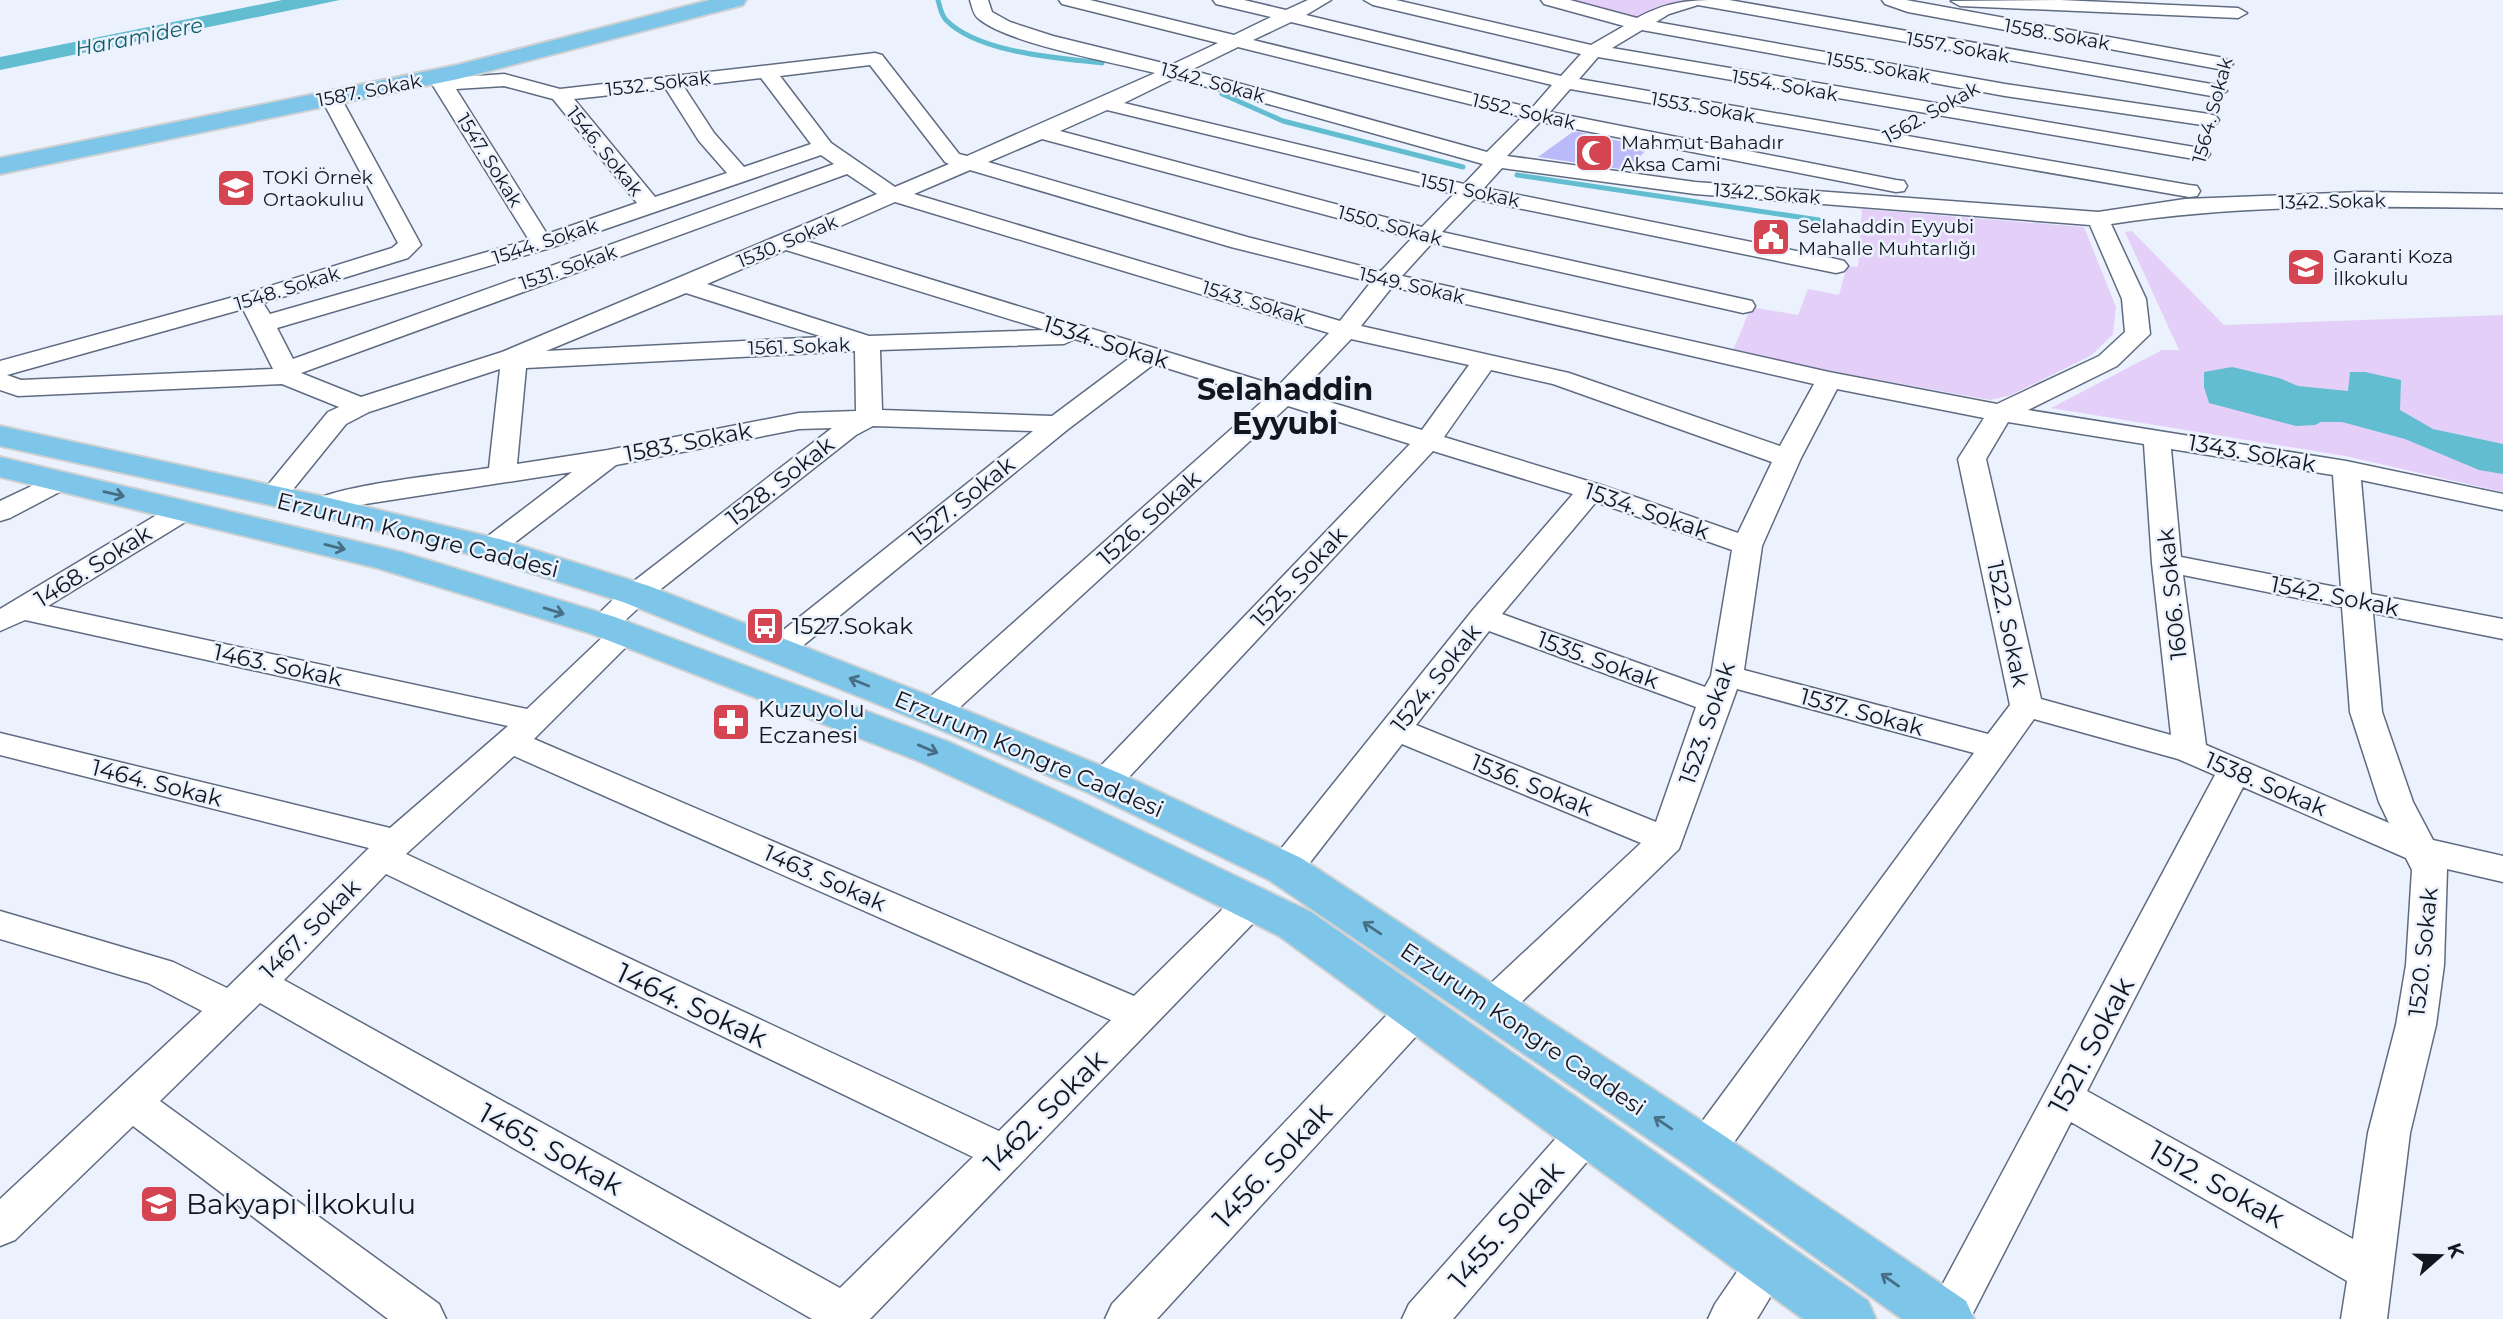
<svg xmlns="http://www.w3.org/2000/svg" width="2503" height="1319" viewBox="0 0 2503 1319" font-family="Montserrat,sans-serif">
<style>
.green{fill:#e4cff8}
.water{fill:#63bdd0}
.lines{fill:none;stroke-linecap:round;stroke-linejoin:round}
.stream{stroke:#63bdd0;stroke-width:5}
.building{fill:#bab9f9}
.minor-casing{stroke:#5e6b81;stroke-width:3}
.major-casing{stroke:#cfd1d2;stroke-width:4}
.minor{fill:#fff;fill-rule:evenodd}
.major{fill:#7dc5e9;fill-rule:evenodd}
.oneway{stroke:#476e84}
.labels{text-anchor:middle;stroke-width:5;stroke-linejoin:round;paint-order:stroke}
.far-street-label{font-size:19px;fill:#11171f;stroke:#ecf2fd}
.far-poi-label{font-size:19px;fill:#11171f;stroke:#ecf2fd;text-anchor:start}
.far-water-label{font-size:21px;font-style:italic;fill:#0f5c6a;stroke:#ecf2fd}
.street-label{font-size:23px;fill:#11171f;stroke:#ecf2fd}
.poi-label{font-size:23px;fill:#11171f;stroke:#ecf2fd;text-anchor:start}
.near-street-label{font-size:28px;fill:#11171f;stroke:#ecf2fd}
.near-poi-label{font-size:28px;fill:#11171f;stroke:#ecf2fd;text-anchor:start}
.district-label{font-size:30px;font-weight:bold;fill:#11171f;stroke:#ecf2fd}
</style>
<rect width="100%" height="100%" fill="#ecf2fd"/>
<path class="green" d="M1562,0H1689L1656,10L1637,19Z
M1862,209L2084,227L2116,307L2113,334L2092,355L2011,395L1990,400L1732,353L1751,307L1798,315L1808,289L1839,295L1847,266L1858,267Z
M2132,231L2224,325L2503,315V492L2345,456L2051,408L2162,350H2179L2125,232Z"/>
<path class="water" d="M282,0H340L0,70V57Z
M2232,367L2279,378L2298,386L2348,391L2350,372H2365L2401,380L2400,410L2433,429L2503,444V474L2479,470L2405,439L2342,422H2321L2315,425L2296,426L2209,403L2204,387V372Z"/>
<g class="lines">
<path class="stream" d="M938,0C940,7 941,15 946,20C978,53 1059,58 1102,63
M1222,94L1283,121L1463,167
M1517,175L1819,220"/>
</g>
<path class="building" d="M1574,131L1599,136L1648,148L1627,170L1538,157Z"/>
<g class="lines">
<defs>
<path id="minor" d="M970,0H988L992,12L1010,22L1053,36L1171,65L1218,43L1062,4L1059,0H1090L1234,35L1271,17L1216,4L1213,0H1244L1286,10L1308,0H1331L1306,15L1561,76L1581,54L1373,5L1364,0H1396L1591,45L1624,26L1544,4L1541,0H1570L1637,18C1670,0 1692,0 1729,0L2217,85L2227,91L2217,97L1698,5L1669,14L1656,22L2005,84L2209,114L2216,116L2219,120L2216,124L2209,126L2005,96L1642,30L1612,48L2200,148L2207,150L2210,154L2207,158L2200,160L1598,57L1579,79L2189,185L2197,186L2200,191L2197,196L2189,197L1570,89L1550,112L1896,180L1904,181L1907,186L1904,191L1896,192L1540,122L1507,156L1695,182L2098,212L2185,199L2361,192L2503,194V208C2372,206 2241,204 2111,224L2146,299L2150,334L2117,366L2028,410L2346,461L2503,494V510L2361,480L2371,594L2503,619V639L2373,613L2382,712L2413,802L2433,840L2503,856V882L2447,869L2444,965L2436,1025L2410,1133L2387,1319H2341L2347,1281L2071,1122L1970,1319H1924L2215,775L2178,759L2034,719L1720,1162L1705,1167L1690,1162L1684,1150L1690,1138L1974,753L1737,689L1679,849L1504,1019L1490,1023L1476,1019L1471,1008L1476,997L1641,843L1402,744L1298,878L1285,882L1272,878L1267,869L1272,860L1472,611L1573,494L1433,451L1116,791L1104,795L1092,791L1087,783L1092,775L1410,444L1288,406L946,720L934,723L922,720L918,712L922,704L1265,399L1154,364L1067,430L789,657L778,660L767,657L762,650L767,643L1033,431L873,426L856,435L647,600L619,626L635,627L639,634L534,739L1134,996L1238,894L1251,890L1264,894L1269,903L1264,912L870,1319H812L260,1003L160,1101L439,1304L446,1319H388L133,1126L15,1240L0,1246V1199L202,1011L148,983L0,939V911L173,962L227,988L369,848L0,755V733L390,828L508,726L25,620L0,631V609L175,504L185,501L195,504L199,510L195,516L48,606L527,709L607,633L591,632L587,625L625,588L832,428L799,429L616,465L500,554L490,557L480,554L475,548L480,542L572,472L346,507L321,514L311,512L307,506C320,486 458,473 489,468L500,369L369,412L346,424L282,503L272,505L262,503L258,497L328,412L339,407L282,384L18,396L0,390V361L241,295L392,248L398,243L321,98L324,94H338L341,98L421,245L408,258L263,303L270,314L529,240L432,84L428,76L431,72H445L449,78L504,74L560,89L875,53L882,55L959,154L967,156L1155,73C1114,62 1009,44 979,19C973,15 972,6 970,0ZM1291,22L1552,85L1532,108L1253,40ZM1238,47L1522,117L1487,152L1191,70ZM870,65L945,162L949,164L895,187L831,143L780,76ZM761,78L811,144L744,167L714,133L684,87ZM1175,78L1483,164L1464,184L1124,103ZM504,86L553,99L637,203L547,234L456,89ZM666,89L699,141L727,173L655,197L574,99ZM1107,110L1454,194L1422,227L1060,131ZM1042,139L1412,238L1381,271L1247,237L988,162ZM821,155L834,164L293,359L277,328L550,248ZM1502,168L1695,194L2090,225L2122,299L2125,332L2099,356L1997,404L1829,372L1402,276L1432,243L1743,313L1752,311L1755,306L1752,301L1743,299L1442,232L1474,199L1836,273L1844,271L1848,266L1844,261L1836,259L1484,188ZM970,170L1231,247L1371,282L1340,321L914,194ZM847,174L877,194L502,352L361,397L301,373ZM895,202L1329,333L1278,386L806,241ZM786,250L1045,330L869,336L707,284ZM1392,287L1814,384L1780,446L1569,373L1361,326ZM686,293L823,337L546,351ZM243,309L273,369L21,380L7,375ZM1075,339L1131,357L1052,416L882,410L880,350L1064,344ZM1351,339L1469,365L1422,430L1300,393ZM855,351L856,411L799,413L608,450L517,464L526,368ZM1491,370L1553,384L1772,462L1738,533L1601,485L1444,437ZM1837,389L1984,418L1958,459L2010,705L1988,734L1744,670L1762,546L1801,458ZM2008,422L2144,444L2152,563L2171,735L2041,699L1986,459ZM2171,449L2333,475L2341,588L2181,557ZM1596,502L1732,550L1711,676L1705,687L1502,614ZM2183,575L2342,607L2350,712L2379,802L2389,823L2206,745ZM1489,631L1696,707L1656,822L1416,725ZM514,756L1111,1020L999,1131L406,854ZM2243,787L2406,858L2412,870L2406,965L2396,1025L2368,1133L2353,1239L2087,1091ZM386,874L973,1157L840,1288L284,980Z
M1882,0H1906L2224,58L2233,64L2224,70L1908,12L1885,4Z
M2060,0L2238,8L2247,13L2238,18L1960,6L1951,1Z
M59,473L69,475L73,481L69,487L10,518L0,521V501Z
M1416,995L1430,999L1435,1010L1430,1021L1157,1319H1105L1112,1304L1402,999Z
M1587,1115L1602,1120L1608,1132L1602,1144L1453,1319H1402L1409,1304L1572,1120Z
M1768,1244L1784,1250L1790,1264L1757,1319H1708L1715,1304L1752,1250Z"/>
<path id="major" d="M710,0H746L743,5L458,79L0,174V158L457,65Z
M0,426L321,496L503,540L649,586L948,703L1119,773L1301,858L1723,1135L1966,1301L1974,1319H1902L1687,1165L1269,880L1089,793L920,721L623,602L477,556L320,516L0,446Z
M0,457L401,552L615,617L949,742L1081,802L1311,912L1868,1301L1876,1319H1803L1279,936L1051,822L921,762L589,633L377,568L0,477Z"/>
</defs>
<use href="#minor" class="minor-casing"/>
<use href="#major" class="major-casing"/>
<use href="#minor" class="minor"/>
<use href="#major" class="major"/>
</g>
<defs><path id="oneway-shaft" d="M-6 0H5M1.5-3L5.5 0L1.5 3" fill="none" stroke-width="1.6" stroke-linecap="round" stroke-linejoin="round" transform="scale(1.75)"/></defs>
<g class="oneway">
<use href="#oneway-shaft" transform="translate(114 494) rotate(13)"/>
<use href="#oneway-shaft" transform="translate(335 547) rotate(14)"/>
<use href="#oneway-shaft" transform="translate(554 611) rotate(17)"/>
<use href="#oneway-shaft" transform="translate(859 682) rotate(-158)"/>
<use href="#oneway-shaft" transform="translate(928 749) rotate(23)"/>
<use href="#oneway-shaft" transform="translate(1372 928) rotate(-146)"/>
<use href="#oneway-shaft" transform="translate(1663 1123) rotate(-146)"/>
<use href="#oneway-shaft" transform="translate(1890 1280) rotate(-145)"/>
</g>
<defs>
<symbol id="mosque-square" viewBox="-11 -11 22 22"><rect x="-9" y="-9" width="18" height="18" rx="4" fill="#d44451" stroke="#ecf2fd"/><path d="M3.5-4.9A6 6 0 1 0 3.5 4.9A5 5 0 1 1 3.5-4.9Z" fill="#fff"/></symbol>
<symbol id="school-square" viewBox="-11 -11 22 22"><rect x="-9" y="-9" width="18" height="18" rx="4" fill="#d44451" stroke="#ecf2fd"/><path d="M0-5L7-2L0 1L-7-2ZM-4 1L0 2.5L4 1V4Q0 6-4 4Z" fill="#fff"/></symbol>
<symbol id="civic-square" viewBox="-11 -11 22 22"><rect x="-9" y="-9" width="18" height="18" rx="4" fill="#d44451" stroke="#ecf2fd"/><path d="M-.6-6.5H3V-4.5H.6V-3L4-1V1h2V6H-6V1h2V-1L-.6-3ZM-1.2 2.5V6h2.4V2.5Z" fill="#fff"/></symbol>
<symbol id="bus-square" viewBox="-11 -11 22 22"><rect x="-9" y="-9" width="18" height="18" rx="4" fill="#d44451" stroke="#ecf2fd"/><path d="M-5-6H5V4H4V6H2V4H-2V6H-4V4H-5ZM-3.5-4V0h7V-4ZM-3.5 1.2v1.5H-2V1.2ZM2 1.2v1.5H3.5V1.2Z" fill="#fff"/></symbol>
<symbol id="pharmacy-square" viewBox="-11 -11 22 22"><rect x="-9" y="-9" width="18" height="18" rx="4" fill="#d44451" stroke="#ecf2fd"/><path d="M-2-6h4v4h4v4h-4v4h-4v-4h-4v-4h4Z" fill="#fff"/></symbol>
</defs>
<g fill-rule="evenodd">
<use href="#mosque-square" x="1572" y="131" width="44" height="44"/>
<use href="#school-square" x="214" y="166" width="44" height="44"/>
<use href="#civic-square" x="1749" y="215" width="44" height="44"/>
<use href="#school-square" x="2284" y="245" width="44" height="44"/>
<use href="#bus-square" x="743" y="604" width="44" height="44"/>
<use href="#pharmacy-square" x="709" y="700" width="44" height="44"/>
<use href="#school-square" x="137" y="1182" width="44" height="44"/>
</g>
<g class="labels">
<g class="far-street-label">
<text transform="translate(2057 34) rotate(10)" y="7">1558. Sokak</text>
<text transform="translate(1958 47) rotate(10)" y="7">1557. Sokak</text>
<text transform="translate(1878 67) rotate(10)" y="7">1555. Sokak</text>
<text transform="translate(1213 82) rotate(15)" y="7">1342. Sokak</text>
<text transform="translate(658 83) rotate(-7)" y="7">1532. Sokak</text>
<text transform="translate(1785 85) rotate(10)" y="7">1554. Sokak</text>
<text transform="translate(369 90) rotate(-11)" y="7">1587. Sokak</text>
<text transform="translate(1703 107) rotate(10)" y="7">1553. Sokak</text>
<text transform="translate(2212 110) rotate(-75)" y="7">1564. Sokak</text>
<text transform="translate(1524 111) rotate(13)" y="7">1552. Sokak</text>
<text transform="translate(1931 112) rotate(-29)" y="7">1562. Sokak</text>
<text transform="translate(605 151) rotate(51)" y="7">1546. Sokak</text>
<text transform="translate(490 160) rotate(58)" y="7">1547. Sokak</text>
<text transform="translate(1470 190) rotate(12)" y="7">1551. Sokak</text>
<text transform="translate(1767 193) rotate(4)" y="7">1342. Sokak</text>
<text transform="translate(2332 201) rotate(-1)" y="7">1342. Sokak</text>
<text transform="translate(1390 225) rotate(15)" y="7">1550. Sokak</text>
<text transform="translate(545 241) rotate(-18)" y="7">1544. Sokak</text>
<text transform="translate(787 241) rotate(-23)" y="7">1530. Sokak</text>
<text transform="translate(568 267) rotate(-19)" y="7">1531. Sokak</text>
<text transform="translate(1412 285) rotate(13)" y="7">1549. Sokak</text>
<text transform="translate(287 288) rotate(-17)" y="7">1548. Sokak</text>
<text transform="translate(1254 302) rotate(17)" y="7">1543. Sokak</text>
<text transform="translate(799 346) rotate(-2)" y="7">1561. Sokak</text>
</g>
<g class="far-poi-label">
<text x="1621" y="149">Mahmut Bahadır<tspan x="1621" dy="22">Aksa Cami</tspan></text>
<text x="263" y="184">TOKİ Örnek<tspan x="263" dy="22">Ortaokulıu</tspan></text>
<text x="1798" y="233">Selahaddin Eyyubi<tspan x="1798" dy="22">Mahalle Muhtarlığı</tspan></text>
<text x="2333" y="263">Garanti Koza<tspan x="2333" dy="22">İlkokulu</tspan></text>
</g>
<g class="far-water-label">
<text transform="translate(139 37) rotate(-11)" y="7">Haramidere</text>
</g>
<g class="street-label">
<text transform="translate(1106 342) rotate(17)" y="8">1534. Sokak</text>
<text transform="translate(688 442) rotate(-11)" y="8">1583. Sokak</text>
<text transform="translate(2252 453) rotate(10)" y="8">1343. Sokak</text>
<text transform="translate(780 481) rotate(-38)" y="8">1528. Sokak</text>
<text transform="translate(962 501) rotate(-39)" y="8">1527. Sokak</text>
<text transform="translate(1647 511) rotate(19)" y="8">1534. Sokak</text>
<text transform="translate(1149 518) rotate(-42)" y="8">1526. Sokak</text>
<text transform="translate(418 535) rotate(14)" y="8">Erzurum Kongre Caddesi</text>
<text transform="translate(93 566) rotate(-32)" y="8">1468. Sokak</text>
<text transform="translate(1299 577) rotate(-47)" y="8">1525. Sokak</text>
<text transform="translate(2172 594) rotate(-96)" y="8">1606. Sokak</text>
<text transform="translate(2335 596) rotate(11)" y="8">1542. Sokak</text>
<text transform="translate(2008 624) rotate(78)" y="8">1522. Sokak</text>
<text transform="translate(1598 660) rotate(20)" y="8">1535. Sokak</text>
<text transform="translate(278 665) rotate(12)" y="8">1463. Sokak</text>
<text transform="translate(1436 678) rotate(-52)" y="8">1524. Sokak</text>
<text transform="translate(1862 712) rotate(15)" y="8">1537. Sokak</text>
<text transform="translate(1707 723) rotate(-71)" y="8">1523. Sokak</text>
<text transform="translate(1029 754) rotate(23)" y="8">Erzurum Kongre Caddesi</text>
<text transform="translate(157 783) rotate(14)" y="8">1464. Sokak</text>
<text transform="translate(2266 784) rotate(23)" y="8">1538. Sokak</text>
<text transform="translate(1532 785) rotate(22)" y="8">1536. Sokak</text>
<text transform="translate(825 878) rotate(24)" y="8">1463. Sokak</text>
<text transform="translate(310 929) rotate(-45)" y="8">1467. Sokak</text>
<text transform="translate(2423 952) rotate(-84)" y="8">1520. Sokak</text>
<text transform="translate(1523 1029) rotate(34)" y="8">Erzurum Kongre Caddesi</text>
</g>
<g class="poi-label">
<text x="792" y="634">1527.Sokak</text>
<text x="758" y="717">Kuzuyolu<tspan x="758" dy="26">Eczanesi</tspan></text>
</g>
<g class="near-street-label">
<text transform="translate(692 1005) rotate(25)" y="10">1464. Sokak</text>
<text transform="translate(2091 1045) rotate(-62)" y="10">1521. Sokak</text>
<text transform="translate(1045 1111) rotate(-45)" y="10">1462. Sokak</text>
<text transform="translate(551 1149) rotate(29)" y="10">1465. Sokak</text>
<text transform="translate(1272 1165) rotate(-47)" y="10">1456. Sokak</text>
<text transform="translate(2217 1184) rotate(29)" y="10">1512. Sokak</text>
<text transform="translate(1506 1225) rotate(-49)" y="10">1455. Sokak</text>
</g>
<g class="near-poi-label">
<text x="186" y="1214">Bakyapı İlkokulu</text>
</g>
<g class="district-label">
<text x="1285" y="400">Selahaddin<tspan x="1285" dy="34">Eyyubi</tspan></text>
</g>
</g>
<g transform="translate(2440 1256) rotate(70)" stroke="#ecf2fd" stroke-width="5" paint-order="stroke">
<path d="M0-5L12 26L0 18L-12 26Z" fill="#11171f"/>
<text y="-10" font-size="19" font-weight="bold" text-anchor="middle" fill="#11171f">K</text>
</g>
</svg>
